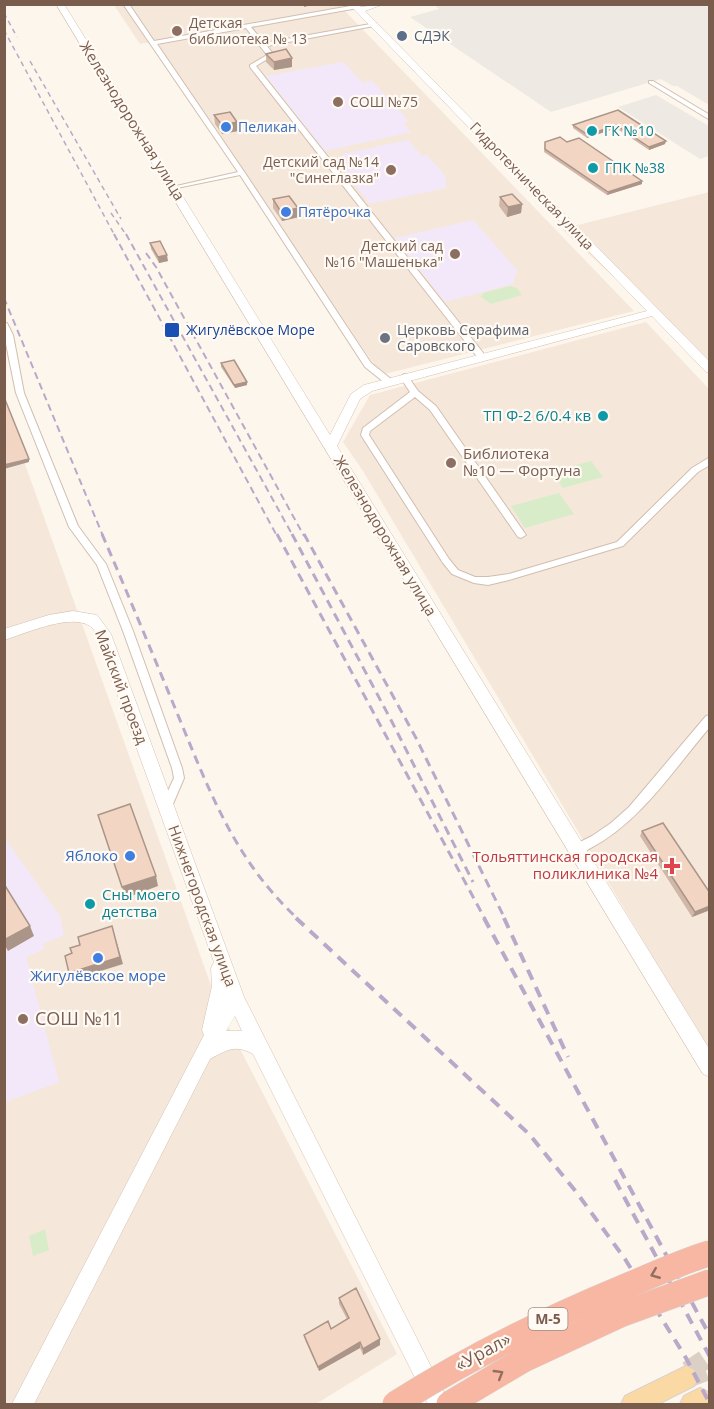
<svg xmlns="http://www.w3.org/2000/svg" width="714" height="1409" viewBox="0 0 714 1409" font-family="'Open Sans',sans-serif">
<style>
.residential{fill:#f5e8da}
.industrial{fill:#efe9e4}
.education{fill:#f3e8fa}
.green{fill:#d8ecc9}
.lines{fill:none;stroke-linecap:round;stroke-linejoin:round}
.secondary-tunnel{stroke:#dcd0c4;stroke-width:20;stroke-dasharray:20 10;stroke-linecap:butt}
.primary-tunnel{stroke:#dcd0c4;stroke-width:21;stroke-dasharray:21 10;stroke-linecap:butt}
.street-casing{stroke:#d1beb0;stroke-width:2}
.secondary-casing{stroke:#d6c0b0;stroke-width:1}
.primary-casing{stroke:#dad1cd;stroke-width:2}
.street{fill:#fff;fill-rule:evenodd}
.secondary{fill:#fff;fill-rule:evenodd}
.primary{fill:#fbd9a5;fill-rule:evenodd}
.rail-far3{stroke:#b9a8c9;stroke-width:1.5;stroke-dasharray:5 4;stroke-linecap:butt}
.rail-far2{stroke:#b9a8c9;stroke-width:2;stroke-dasharray:7 4.5;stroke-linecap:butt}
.rail-far1{stroke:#b9a8c9;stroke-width:3;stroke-dasharray:9 6;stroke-linecap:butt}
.rail{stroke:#b9a8c9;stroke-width:4;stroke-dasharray:11 8;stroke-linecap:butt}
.highway-bridge-casing{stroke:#dad1cd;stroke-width:26;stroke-linecap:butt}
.highway-bridge{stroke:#f7b7a3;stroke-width:25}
.wall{fill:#d1b7a8}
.shaded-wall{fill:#aa9588}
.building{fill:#f3d5c3;stroke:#aa9588;stroke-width:1.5}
.oneway{stroke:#936e5e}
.education-dot{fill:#8d6e63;stroke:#fffaf3;stroke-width:2}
.service-dot{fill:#5c6f8a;stroke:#fffaf3;stroke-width:2}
.shop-dot{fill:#3f7fe0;stroke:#fffaf3;stroke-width:2}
.culture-dot{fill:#0f9aa8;stroke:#fffaf3;stroke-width:2}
.transit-dot{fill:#1a4fb4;stroke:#fffaf3;stroke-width:2}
.worship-dot{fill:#6b7280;stroke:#fffaf3;stroke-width:2}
.health-dot{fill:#e0444e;stroke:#fffaf3;stroke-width:2}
.labels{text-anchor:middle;stroke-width:4.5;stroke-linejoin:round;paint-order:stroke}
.far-education-label{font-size:14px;fill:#785e54;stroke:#fffaf3;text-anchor:start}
.far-service-label{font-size:14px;fill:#4e5e75;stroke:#fffaf3;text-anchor:start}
.far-shop-label{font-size:14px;fill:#366cbe;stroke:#fffaf3;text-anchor:start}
.far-culture-label{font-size:14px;fill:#0d838f;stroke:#fffaf3;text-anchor:start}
.far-street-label{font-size:14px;fill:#7a5c4d;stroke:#fffaf3}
.far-transit-label{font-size:14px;fill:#164399;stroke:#fffaf3;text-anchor:start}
.far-worship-label{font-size:14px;fill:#5b616d;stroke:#fffaf3;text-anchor:start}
.shield{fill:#fffaf3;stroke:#a28b7f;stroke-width:1.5}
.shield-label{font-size:14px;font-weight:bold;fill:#7a5c4d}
.street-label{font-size:15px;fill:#7a5c4d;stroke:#fffaf3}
.culture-label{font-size:15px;fill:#0d838f;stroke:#fffaf3;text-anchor:end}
.education-label{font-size:15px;fill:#785e54;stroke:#fffaf3;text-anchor:start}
.shop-label{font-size:15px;fill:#366cbe;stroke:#fffaf3;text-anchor:end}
.health-label{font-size:15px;fill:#be3a42;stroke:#fffaf3;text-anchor:end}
.near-education-label{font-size:18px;fill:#785e54;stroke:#fffaf3;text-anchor:start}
.near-street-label{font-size:18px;fill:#7a5c4d;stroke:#fffaf3}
</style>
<rect width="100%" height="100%" fill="#fdf6ec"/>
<path class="residential" d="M337,4L341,7L140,44L114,5Z
M344,10L634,311L381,375L157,45Z
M709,192V366L562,229Z
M646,322L709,389V1051L363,471L343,442L370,395Z
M4,405L219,1008L397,1354L316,1404H5Z"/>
<path class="industrial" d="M433,4L709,5V105L677,86H673L661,79L551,112L410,17L439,9Z
M656,95L709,126V156L700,159L618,107Z"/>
<path class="education" d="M343,62L363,83L372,81L408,120L404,124L411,132L325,151L266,76Z
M408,140L422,156L427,155L446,177V188L370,204L337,162L343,154Z
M473,220L517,270L513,284L445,302L395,238Z
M6,840L60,916L64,935L43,944L44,949L26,957L59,1082L5,1102L4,841Z"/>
<path class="green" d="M510,286L517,288L522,295L491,304L481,297L483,293Z
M591,461L603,477L563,488L551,472Z
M559,493L574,514L525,528L511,506Z
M45,1229L49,1250L33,1256L29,1236Z"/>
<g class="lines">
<path class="secondary-tunnel" d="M688,1371L710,1356"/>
<path class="primary-tunnel" d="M686,1378L710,1369"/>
<defs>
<path id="street" d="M123,4H129L154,41L356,5L358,6V8L251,27L264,43L376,23V25L374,26L267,46L274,55L256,66L484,354V358H478L250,67V65L267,55L246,28L157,44L245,173L371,363L391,379V383H385L365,367L240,175L172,189V187L238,172Z
M649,81H653L710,115V120L649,83Z
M4,323H7L13,335L24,393L78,526L106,564L133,631L182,768L184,778L170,811L166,813L162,811L160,808L174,778L172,768L123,631L97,565L69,527L16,393L4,334Z
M404,374L407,375L418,391L436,406L526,535L521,538L518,537L430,410L415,397L370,431L369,435L449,559L458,570L475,577H488L509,574L617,542L692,468L710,457V465L698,472L623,546L509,580L488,585L474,583L452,574L443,563L361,435L363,428L410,392L400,377Z
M710,715V727C673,770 641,822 589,849C583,852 579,856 572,854L570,850L572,846L592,836L611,823L629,807L706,716Z"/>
<path id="secondary" d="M56,4H64L330,435L351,394L364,385L647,311L349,4H358L361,7L384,4L365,11L710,362V372H706L652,316L372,391L360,399L337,446L710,1050V1077L703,1074Z
M73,611L97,615L111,634L244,997L450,1404H428L253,1054C235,1044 227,1050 210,1059L34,1404H12L204,1035L202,1030L212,986L211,968L214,962L94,630C78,609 25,634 4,640V629L49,615ZM235,1016L242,1031H226Z"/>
<path id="primary" d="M686,1366L694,1370L698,1378L694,1386L658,1404H621L625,1396Z
M700,1388L708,1392L710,1404H680L684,1396Z"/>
</defs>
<use href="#street" class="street-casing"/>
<use href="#secondary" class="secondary-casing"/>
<use href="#primary" class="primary-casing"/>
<use href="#street" class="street"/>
<use href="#secondary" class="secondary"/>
<use href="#primary" class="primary"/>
<path class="rail-far3" d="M4,13L17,37
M4,30L115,236
M30,61L121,219
M111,213L127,236"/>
<path class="rail-far2" d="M114,234L277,536
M126,234L293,536
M146,253L156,267L304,536
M4,298L103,536"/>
<path class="rail-far1" d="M102,534C127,592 151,650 175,708C208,787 233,859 298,919
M277,534L485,919
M292,534L391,720L473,882
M304,534L416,738L505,919"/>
<path class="rail" d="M296,918L529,1134L577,1193L625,1259L686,1358L710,1404
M484,918L710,1336
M504,918L568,1057
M615,1180L710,1357"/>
<defs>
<path id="highway-bridge" d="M395,1404C468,1358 544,1320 624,1287C653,1275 681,1262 710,1253
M449,1404L523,1360L622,1314L710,1282"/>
</defs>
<use href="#highway-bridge" class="highway-bridge-casing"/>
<use href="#highway-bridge" class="highway-bridge"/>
</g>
<path class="wall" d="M266,54L292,67L274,70L266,62Z
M618,110L665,144L649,150L616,128L587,138L573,128V125Z
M214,115L237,122L238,131L222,134L215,124Z
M545,142H567L642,181V184L607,195L544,152Z
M500,197L522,204L521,213L507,217L499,206Z
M273,199L298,208L299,217L282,221L273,208Z
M150,243L168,261L159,263L151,249Z
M221,363L247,382V385L235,388L221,367Z
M642,831L710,893V910L692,917L640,836Z
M339,1298L380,1345L363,1355L360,1348L319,1371L305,1340L304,1335L331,1329L347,1319L339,1304Z"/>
<path class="shaded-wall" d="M304,4H316L304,7Z
M292,58V67L274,70V62Z
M237,122L238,131L222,134V125Z
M616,125V128L587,138L588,135Z
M666,141L665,144L649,150V147Z
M642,181V184L607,195L608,192Z
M522,204L521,213L507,217L508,207Z
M298,208L299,217L282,221L281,212Z
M167,255L168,261L159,263L158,257Z
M247,382V385L235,388L234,385Z
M29,459V462L4,469V465Z
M156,876L158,886L126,898L122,887Z
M710,906V910L692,917L695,912Z
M30,926L34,936L8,951L4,944V940Z
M112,926L123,964L72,980L69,973Z
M380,1339V1345L363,1355V1349Z
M360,1342V1348L319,1371L318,1367Z"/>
<path class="building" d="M286,49L292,58L274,62L266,54Z
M618,110L666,141L649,147L616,125L588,135L573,125Z
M230,112L237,122L222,125L214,115Z
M560,137L567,142L579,138L642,181L608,192L545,149V142Z
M512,194L522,204L508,207L500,197Z
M289,196L298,208L281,212L273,199Z
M160,241L167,255L158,257L150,243Z
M234,360L247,382L234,385L221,363Z
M4,397L29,459L4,465Z
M130,804L156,876L122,887L98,815Z
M663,823L710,893V906L695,912L642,831Z
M4,884L30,926L4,940Z
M112,926L120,957L69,973L65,956L72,953L70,948L80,945L78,937Z
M356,1288L380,1339L363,1349L360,1342L318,1367L304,1335L328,1321L331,1329L349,1318L339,1298Z"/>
<defs><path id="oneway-chevron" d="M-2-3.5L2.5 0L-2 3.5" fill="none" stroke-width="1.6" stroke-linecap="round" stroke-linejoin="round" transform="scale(1.5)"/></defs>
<g class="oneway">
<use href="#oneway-chevron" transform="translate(655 1274) rotate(158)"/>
<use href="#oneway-chevron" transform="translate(499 1374) rotate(-31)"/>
</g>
<g class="education-dot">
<circle cx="177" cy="31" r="6"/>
<circle cx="338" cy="102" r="6"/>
<circle cx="391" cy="170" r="6"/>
<circle cx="455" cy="254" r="6"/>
<circle cx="451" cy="463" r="6"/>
<circle cx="23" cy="1019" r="6"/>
</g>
<circle class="service-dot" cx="402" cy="36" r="6"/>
<g class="shop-dot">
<circle cx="226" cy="127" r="6"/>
<circle cx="286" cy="212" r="6"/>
<circle cx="130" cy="856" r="6"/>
<circle cx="98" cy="958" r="6"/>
</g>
<g class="culture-dot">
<circle cx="592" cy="131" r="6"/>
<circle cx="593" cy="168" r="6"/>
<circle cx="603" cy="416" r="6"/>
<circle cx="90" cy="904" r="6"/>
</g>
<rect class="transit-dot" x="164" y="322" width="16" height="16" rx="3"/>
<circle class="worship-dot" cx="385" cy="338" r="6"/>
<path class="health-dot" d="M669 857h6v6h6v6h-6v6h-6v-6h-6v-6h6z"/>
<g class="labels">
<g class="far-education-label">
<text x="189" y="28">Детская<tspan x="189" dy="16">библиотека № 13</tspan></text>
<text x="350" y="107">СОШ №75</text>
<text x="379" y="167" text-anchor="end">Детский сад №14<tspan x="379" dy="16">"Синеглазка"</tspan></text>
<text x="443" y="251" text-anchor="end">Детский сад<tspan x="443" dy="16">№16 "Машенька"</tspan></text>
</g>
<g class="far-service-label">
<text x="414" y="41">СДЭК</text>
</g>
<g class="far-shop-label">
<text x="238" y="132">Пеликан</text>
<text x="298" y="217">Пятёрочка</text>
</g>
<g class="far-culture-label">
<text x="604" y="136">ГК №10</text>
<text x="605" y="173">ГПК №38</text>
</g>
<g class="far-street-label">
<text transform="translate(532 186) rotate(46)" y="5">Гидротехническая улица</text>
</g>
<g class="far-transit-label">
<text x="186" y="335">Жигулёвское Море</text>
</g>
<g class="far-worship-label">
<text x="397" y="335">Церковь Серафима<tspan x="397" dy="16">Саровского</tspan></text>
</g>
<rect class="shield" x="528.5" y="1308" width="39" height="22" rx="4.5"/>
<g class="shield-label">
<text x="548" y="1324">М-5</text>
</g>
<g class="street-label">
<text transform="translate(132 121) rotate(58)" y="5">Железнодорожная улица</text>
<text transform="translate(385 536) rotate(59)" y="5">Железнодорожная улица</text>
<text transform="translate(121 687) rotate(69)" y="5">Майский проезд</text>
<text transform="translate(202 906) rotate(70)" y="5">Нижнегородская улица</text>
</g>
<g class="culture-label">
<text x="591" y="421">ТП Ф-2 6/0.4 кв</text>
<text x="102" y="900" text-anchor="start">Сны моего<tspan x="102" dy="17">детства</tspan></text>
</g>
<g class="education-label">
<text x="463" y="459">Библиотека<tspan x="463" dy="17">№10 — Фортуна</tspan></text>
</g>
<g class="shop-label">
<text x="118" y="861">Яблоко</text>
<text x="98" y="981" text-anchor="middle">Жигулёвское море</text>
</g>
<g class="health-label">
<text x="658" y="862">Тольяттинская городская<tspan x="658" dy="17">поликлиника №4</tspan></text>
</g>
<g class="near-education-label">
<text x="35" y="1025">СОШ №11</text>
</g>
<g class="near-street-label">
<text transform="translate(483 1352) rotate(-29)" y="6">«Урал»</text>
</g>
</g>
<rect width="714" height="1409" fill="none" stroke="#7a5c4d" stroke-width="12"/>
</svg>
